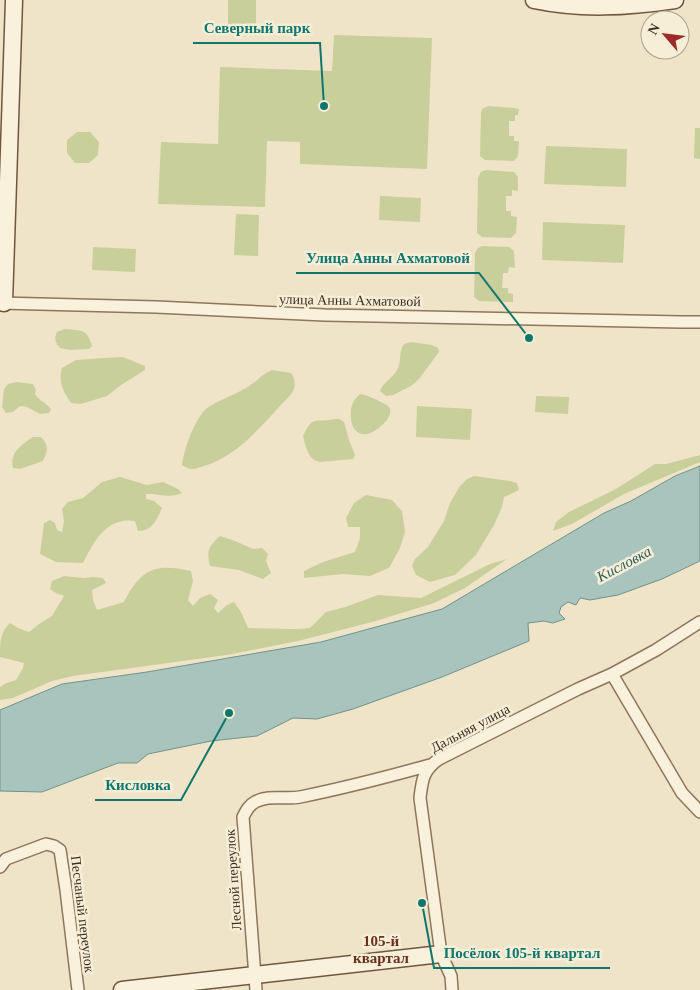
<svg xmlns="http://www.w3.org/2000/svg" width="700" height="990" viewBox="0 0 700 990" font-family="Georgia,serif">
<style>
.green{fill:#c9cf9b}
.water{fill:#a9c4bc;stroke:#6f938a}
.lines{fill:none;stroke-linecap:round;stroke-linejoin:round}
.street-casing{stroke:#8d765c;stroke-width:14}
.secondary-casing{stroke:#6f573f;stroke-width:19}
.street{stroke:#faf1dc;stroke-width:11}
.secondary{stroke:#faf1dc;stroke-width:16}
.labels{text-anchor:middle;stroke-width:5;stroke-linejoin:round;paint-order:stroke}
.street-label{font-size:14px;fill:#3d2e20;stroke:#f7eed8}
.water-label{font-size:15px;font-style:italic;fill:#2f5d5a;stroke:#f7eed8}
.neighbourhood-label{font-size:15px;font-weight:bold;fill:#6b2e1e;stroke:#f7eed8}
.leader{fill:none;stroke:#0f766e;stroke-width:2}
.callout-dot{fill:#0f766e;stroke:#f7eed8;stroke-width:2}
.callout-label{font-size:15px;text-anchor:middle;font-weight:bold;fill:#0f766e;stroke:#f7eed8;stroke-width:5;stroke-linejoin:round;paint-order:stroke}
</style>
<rect width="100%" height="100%" fill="#f0e4c8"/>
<path class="green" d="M228,0H256V25L228,24Z
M334,35L432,38L427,169L300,164V142L267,141L265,207L158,204L161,142L218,144L220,67L332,71Z
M488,106L514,108L519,109L518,115H515V121H509V136H514V141H519L518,156L514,161L485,160L480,156L481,113L482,109Z
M695,128H700V159L694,158Z
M77,132H90L99,142L98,155L89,163H75L67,153V140Z
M546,146L627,149L626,187L544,184Z
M486,170L514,172L518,177V191L512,190V196H506V211H511V216L517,217L516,233L511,238L482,237L477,233L478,178L481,172Z
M380,196L421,198L420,222L379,220Z
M236,214L259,215L258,256L234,255Z
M543,222L625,225L623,263L542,260Z
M482,246L509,247L514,251L515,268L509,267L508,273H503L502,288H508V293L513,294V302L479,301L474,297L475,253L478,248Z
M93,247L136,249L135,272L92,270Z
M65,329C82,331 87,328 92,346L89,349L70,350L60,348C55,342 54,339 57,332Z
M411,342L432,345L438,348L439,352L419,379L411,386L393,395L386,396L380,391C382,383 393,378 397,370C402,361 398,352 404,344Z
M123,357L145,366V370L121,385L107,396L81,404L71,403C63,391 58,382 62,368L76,360L104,358Z
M272,370L291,373C295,377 296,386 293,391C290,397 284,401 280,406C258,430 236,456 204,466C195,469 190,471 182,465C184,449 195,418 207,408C219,400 234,395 246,388C255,383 262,374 272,370Z
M17,382L33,384L36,390L35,394C40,402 45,401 51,409L49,413L40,414L27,407L20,406L13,412L6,413L2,407L4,389L8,384Z
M360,394C367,395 373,398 379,401C382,403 386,404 389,407C396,416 376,432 368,434C357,436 351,427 351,418C350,408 352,401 360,394Z
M536,396L569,397L568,414L535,412Z
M417,406L472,409L470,440L416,437Z
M334,419H339L344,422L349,440L355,455L353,459L321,462C308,461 306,447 303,436C314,413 315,424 334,419Z
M33,437H41C49,446 48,450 43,461L20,469L13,468C9,453 21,445 33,437Z
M700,455V462L624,494L572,524L553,531L556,522L569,512L616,489L655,464H666Z
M474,476L510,481L517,483L519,490L504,497L502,507L494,525L476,555L455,575L430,582L416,575L412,566L415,559L428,547L444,521L450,503L460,486L467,479Z
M120,477L147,485L163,482L178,489L182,493C170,499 158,493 146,494V499L154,501L162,508C157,519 153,531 138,531L135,521C132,521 127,520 123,521C102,524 92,546 83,563L56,562L40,554L44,523L50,520L55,523L57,530L62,532L64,521L62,509L68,502L83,498L102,482Z
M366,495L392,500L402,511L405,532L400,548L389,568L370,576L343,574L304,578V571L323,562L355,552L360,538V527H348L346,518L354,503Z
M220,536L235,541L253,549L262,548L268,554L266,561L271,573L263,579L239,570L210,566C206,550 209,546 220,536Z
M507,559L465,588L434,603L376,621L298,641L227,655L73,676L52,681L13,698L0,700V687L6,683L16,680L23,668L24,663L0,657C0,642 0,632 10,623L18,628L29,632L39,624L52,616L64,596L56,593L50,589L52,581L64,576L83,578L93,577L103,578L106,583L92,590L93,600L97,610L124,602C141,568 156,563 191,571L193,581L188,600L193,606L200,598L210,594L218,600L214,608L218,613L227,605L234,602L241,612L248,628L296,629L310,628L326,612L345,607L378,595L421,598L490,564Z"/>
<path class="water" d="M700,466V561L662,579L618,595L590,600L580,598L576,605L568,602L561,607L559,613L565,619L553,623L544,621L528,623L529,641L442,677L353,709L317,719L293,718L257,736L211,741L148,754L137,763H118L42,792L0,791V710L62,684L147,672L321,642L442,609L604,513L631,501L675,476Z"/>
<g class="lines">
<defs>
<path id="street" d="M0,303L156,307L325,315L681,322H700
M612,674L682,793L700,812
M0,867L6,859L46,844L54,846L60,850L66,890L78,990
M256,990L243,817C246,811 249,805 255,802C269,794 285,800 300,797C344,788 387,777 430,765
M452,990L451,976L441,954L420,798C422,780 423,770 439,759L578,689L612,674L656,650L700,622"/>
<path id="secondary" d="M534,0C581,10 628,7 675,0
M4,303L14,0
M122,990L441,954"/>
</defs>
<use href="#street" class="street-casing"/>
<use href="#secondary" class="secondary-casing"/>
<use href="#street" class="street"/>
<use href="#secondary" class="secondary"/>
</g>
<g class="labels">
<g class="street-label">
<text transform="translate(350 300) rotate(1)" y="5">улица Анны Ахматовой</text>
<text transform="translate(470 728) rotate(-28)" y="5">Дальняя улица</text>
<text transform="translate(233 880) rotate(-94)" y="5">Лесной переулок</text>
<text transform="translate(83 914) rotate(83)" y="5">Песчаный переулок</text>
</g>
<g class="water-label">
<text transform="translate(624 564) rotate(-28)" y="5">Кисловка</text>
</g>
<g class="neighbourhood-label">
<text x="381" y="946">105-й<tspan x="381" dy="17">квартал</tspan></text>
</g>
</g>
<path class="leader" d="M324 106L320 43H193M529 338L479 273H296M229 713L181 800H95M422 903L434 968H610"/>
<g class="callout-dot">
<circle cx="324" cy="106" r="5"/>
<circle cx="529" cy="338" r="5"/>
<circle cx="229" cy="713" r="5"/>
<circle cx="422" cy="903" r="5"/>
</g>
<g class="callout-label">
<text x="257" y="33">Северный парк</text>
<text x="388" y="263">Улица Анны Ахматовой</text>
<text x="138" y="790">Кисловка</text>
<text x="522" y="958">Посёлок 105-й квартал</text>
</g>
<g transform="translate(665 35) rotate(298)"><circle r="24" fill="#f7eed8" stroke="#ada18e"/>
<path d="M0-4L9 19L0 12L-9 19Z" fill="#9e2a2b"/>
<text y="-8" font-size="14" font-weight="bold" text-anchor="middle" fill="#3d2e20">N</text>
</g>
</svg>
